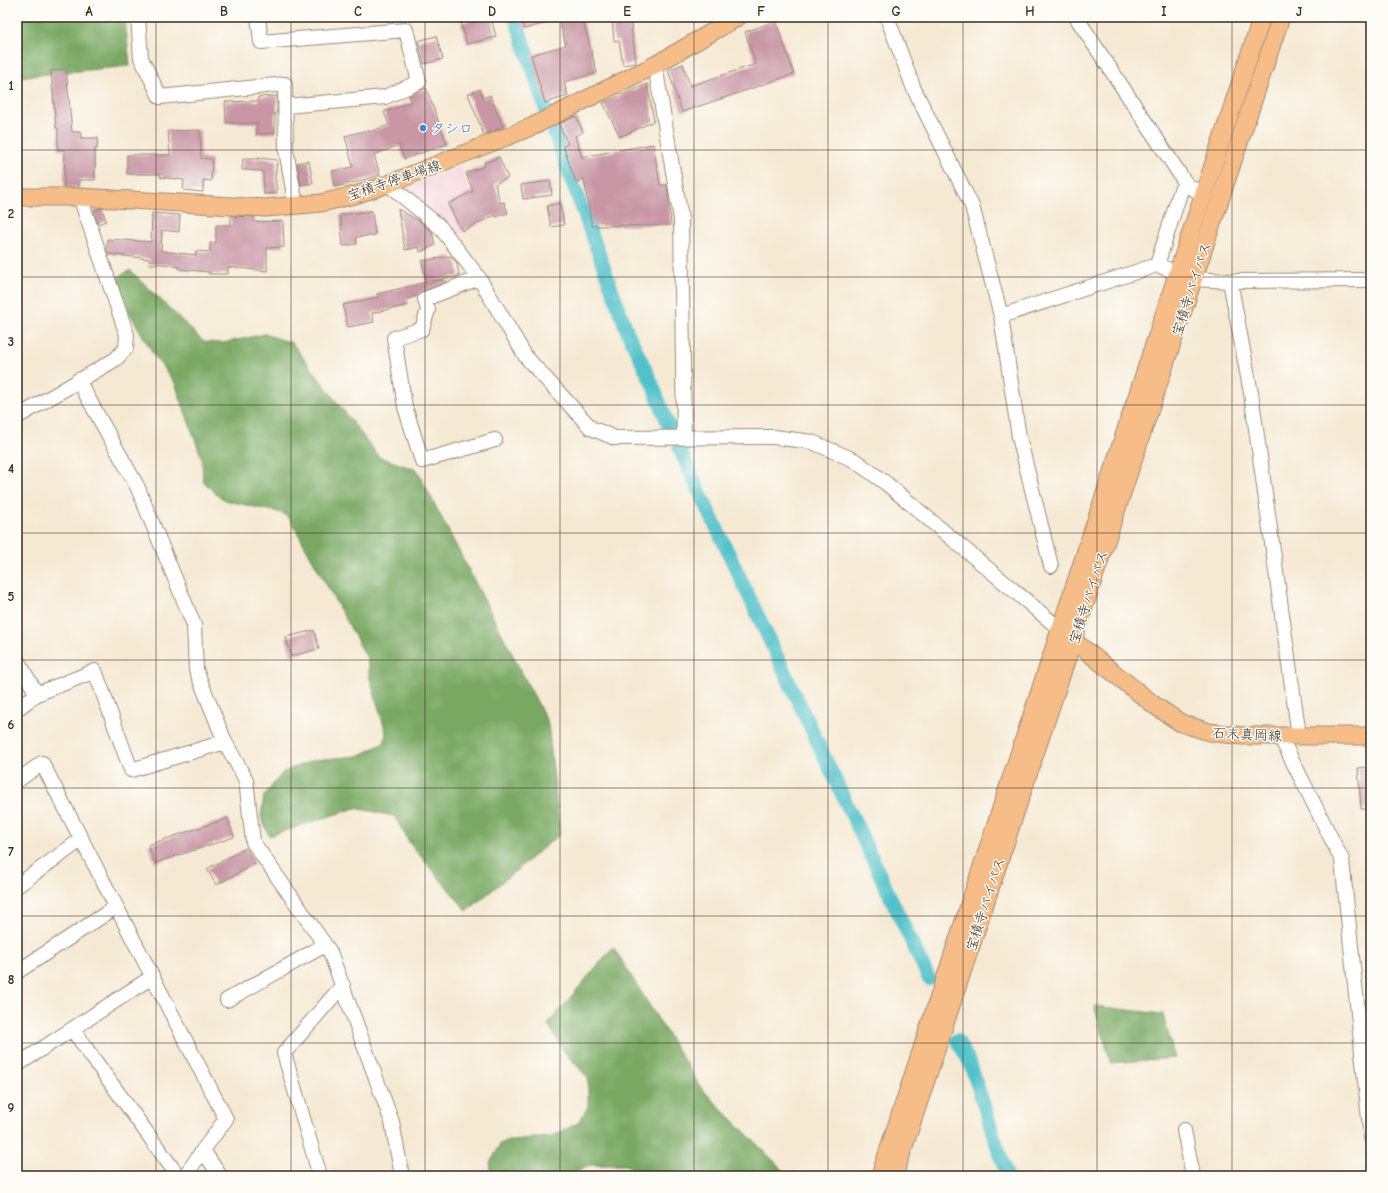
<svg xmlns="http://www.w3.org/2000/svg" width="1388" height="1193" viewBox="0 0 1388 1193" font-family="'Comic Neue','Klee One',sans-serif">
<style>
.built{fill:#f4cfdc}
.forest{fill:#78a862;stroke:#5a6940}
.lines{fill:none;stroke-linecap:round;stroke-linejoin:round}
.canal{stroke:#53c1ca;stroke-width:14}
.building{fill:#c896a5}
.minor-casing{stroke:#988a78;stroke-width:16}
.major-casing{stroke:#988a78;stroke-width:19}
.minor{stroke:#fff;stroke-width:14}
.major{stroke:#f7bd88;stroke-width:17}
.grid{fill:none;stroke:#3b2a1e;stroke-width:1;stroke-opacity:0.55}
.shop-dot{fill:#3f7fe0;stroke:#fdfcf7;stroke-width:1.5}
.labels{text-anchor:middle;stroke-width:3;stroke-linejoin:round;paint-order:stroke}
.shop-label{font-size:14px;fill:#366cbe;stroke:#fdfcf7;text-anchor:start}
.street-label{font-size:14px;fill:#3b2a1e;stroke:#fdfcf7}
.neatline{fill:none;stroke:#3b2a1e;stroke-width:1.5}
.grid-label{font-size:13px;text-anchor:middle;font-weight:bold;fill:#3b2a1e}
</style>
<rect width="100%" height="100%" fill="#fdfcf7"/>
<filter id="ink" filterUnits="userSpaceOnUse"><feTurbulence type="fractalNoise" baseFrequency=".025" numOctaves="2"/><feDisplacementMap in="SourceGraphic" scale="8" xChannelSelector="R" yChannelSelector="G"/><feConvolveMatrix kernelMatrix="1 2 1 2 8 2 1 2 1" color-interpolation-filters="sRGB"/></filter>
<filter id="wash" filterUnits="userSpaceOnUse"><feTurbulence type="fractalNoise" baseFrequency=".012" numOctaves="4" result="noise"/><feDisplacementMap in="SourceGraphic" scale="16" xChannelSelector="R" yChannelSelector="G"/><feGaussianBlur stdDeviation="0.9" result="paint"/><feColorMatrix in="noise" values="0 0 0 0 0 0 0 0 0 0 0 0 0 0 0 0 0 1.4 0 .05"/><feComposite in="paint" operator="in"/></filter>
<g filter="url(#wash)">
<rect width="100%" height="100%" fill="#f5e9d3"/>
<path class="built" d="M461,166L469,188L488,221L457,236L439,217L403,189Z"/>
<path class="forest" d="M17,17H125L130,66L17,77Z
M130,270L204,342L223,343L265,334L292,343L379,457L417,470L548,723L560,834L467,911L411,845L394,816L355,808L269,836L261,817L264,796L283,772L313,760L358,756L384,743L386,733L370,679L367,658L290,519L282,513L228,501L218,496L203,481L202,459L175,383L155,357L117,291L116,278Z
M613,947L702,1089L789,1176H638L635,1170L626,1165H592L567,1176H492L490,1163L500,1144L508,1140L550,1137L578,1123L588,1107V1078L565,1053L548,1024Z
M1094,1006L1163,1014L1175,1058L1111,1063Z"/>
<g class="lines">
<path class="canal" d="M515,17L547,113
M552,127L628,333L651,381L670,429
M679,448L929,979
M957,1040L970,1063L1007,1176"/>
</g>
<g id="blocks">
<path class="building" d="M487,17H491L496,37L467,44L461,23Z
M521,17H556L557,20L524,29Z
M558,17H582L597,73L564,82L568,96L545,103L531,55L566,45Z
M612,17H630L636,63L623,65L619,41H614Z
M776,21L794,74L682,112L668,70L683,64L690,86L756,64L745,32Z
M436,36L443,59L424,64L418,41Z
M66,69L72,132H81V138H98L97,149H95V180H79V187H64L65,150H58V128H56L51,71Z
M647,84L654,121L620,137L603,103Z
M426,88L447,144L404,159L399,145L374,155L380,175L356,182L335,187L332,171L353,167L345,136L368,130L369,132L389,125L384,112L411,102L409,96Z
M480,89L483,98L490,95L503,127L484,135L468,94Z
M277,96V113H275V133L257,134V123H226L225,102L258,101V97Z
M576,116L583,132L575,136L582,157L653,144L660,185H667L671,225L592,226L584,179L576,182L563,146L568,144L559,124Z
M200,130L201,158L212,159L211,181L203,180V192L183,190L184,180L160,177V174H127V155H170L168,131Z
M499,157L508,178L495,184L500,203L504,202L508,213L496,217L495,215L462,231L448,204L473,191L466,173L485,166L484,163Z
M258,158L277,160L275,178L277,193L264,194L263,171L242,170L243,159H258Z
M309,161L313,183L301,185L297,163Z
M550,181L552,195L523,199L521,185Z
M560,203L564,225L551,227L547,206Z
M102,208L106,221L98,224L94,211Z
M398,209L419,221L432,232L435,245L420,252L419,247L405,250Z
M372,211L375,235L356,237L357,244L343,246L340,215Z
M152,213L180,215L179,232L162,230L161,251L196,255V251L210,252V243H216V225H231V216L254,217V222L283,221L284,247L267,248V271L228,267V274H209V272L179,269V267L164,264H149L150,259L108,254L107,249V239L151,242Z
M451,256L457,263L459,276L431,281L445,280L446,282L422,291L417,296L407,299L408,305L372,313L374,322L348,327L343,305L378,297L377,294L427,282H426L422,261Z
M314,630L319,649L291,656L286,637Z
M1371,767V809H1361L1358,768Z
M228,818L234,837L155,863L148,845Z
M246,848L255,864L216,885L207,869Z"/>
</g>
</g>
<g filter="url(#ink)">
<use href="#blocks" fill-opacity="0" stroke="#988a78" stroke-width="1"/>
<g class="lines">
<defs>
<path id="minor" d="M138,17L141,58L160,97L285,84L286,150L296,206
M258,17L261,42L406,30L419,82L385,97L287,106
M887,17L914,89L972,206L1001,316L1019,437L1051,566
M1076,17L1179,173C1186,185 1190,189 1204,193
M655,65L681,219L684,436
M388,184L440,227L479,278L526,357L591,428L615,438L774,437L812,442L854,460L887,484L1061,630
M1157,265L1181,190L1185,184
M479,278L425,299L428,310L422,329L394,338L405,407L422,461L495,440
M1230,281L1251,393L1299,736
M1001,316L1157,265L1194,279L1230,281L1371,280
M78,380L137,486L194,625L196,670L225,742L246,780L253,842L330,952L392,1122L402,1176
M17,417L116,359L126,348L127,335L80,197
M17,660L37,694
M17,709L37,694L95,671L131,770L225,742
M1280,736L1342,860L1371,1138
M17,781L42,763L226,1119L203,1150L220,1176
M17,886L82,839
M17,972L116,907
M227,1000L325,945
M72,1029L178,1176
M17,1065L152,977
M1184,1130L1193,1176
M185,1176L203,1150
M320,1176L284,1053L343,985"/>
<path id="major" d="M17,197H80L266,208L321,203L355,195L388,184L531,127L655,65L738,17
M1065,634L1154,705L1181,723L1209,732L1243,736H1371
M880,1176L1262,17
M894,1176L1281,17"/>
</defs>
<use href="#minor" class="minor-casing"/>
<use href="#major" class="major-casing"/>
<use href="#minor" class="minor"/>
<use href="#major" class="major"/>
</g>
</g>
<path class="grid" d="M156,17V1176M291,17V1176M425,17V1176M560,17V1176M694,17V1176M828,17V1176M963,17V1176M1097,17V1176M1232,17V1176M17,150H1371M17,277H1371M17,405H1371M17,533H1371M17,660H1371M17,788H1371M17,916H1371M17,1043H1371"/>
<circle class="shop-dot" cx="423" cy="128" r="4"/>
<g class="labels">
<g class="shop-label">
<text x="431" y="133">タシロ</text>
</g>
<g class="street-label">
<text transform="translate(394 180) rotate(-19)" y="5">宝積寺停車場線</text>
<text transform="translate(1191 289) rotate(-72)" y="5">宝積寺バイパス</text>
<text transform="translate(1088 597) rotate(-72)" y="5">宝積寺バイパス</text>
<text transform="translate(1247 734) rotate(3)" y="5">石末真岡線</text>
<text transform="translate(985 904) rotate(-72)" y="5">宝積寺バイパス</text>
</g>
</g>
<rect width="1388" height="1193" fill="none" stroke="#fdfcf7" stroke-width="44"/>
<rect x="22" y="22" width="1344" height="1149" class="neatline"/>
<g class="grid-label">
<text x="89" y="16">A</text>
<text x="224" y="16">B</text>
<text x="358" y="16">C</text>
<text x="492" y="16">D</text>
<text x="627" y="16">E</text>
<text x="761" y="16">F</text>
<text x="896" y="16">G</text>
<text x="1030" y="16">H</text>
<text x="1164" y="16">I</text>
<text x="1299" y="16">J</text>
<text x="11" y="90">1</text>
<text x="11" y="218">2</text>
<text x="11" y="346">3</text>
<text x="11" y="473">4</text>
<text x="11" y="601">5</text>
<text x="11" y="729">6</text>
<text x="11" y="856">7</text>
<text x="11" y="984">8</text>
<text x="11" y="1112">9</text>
</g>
</svg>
